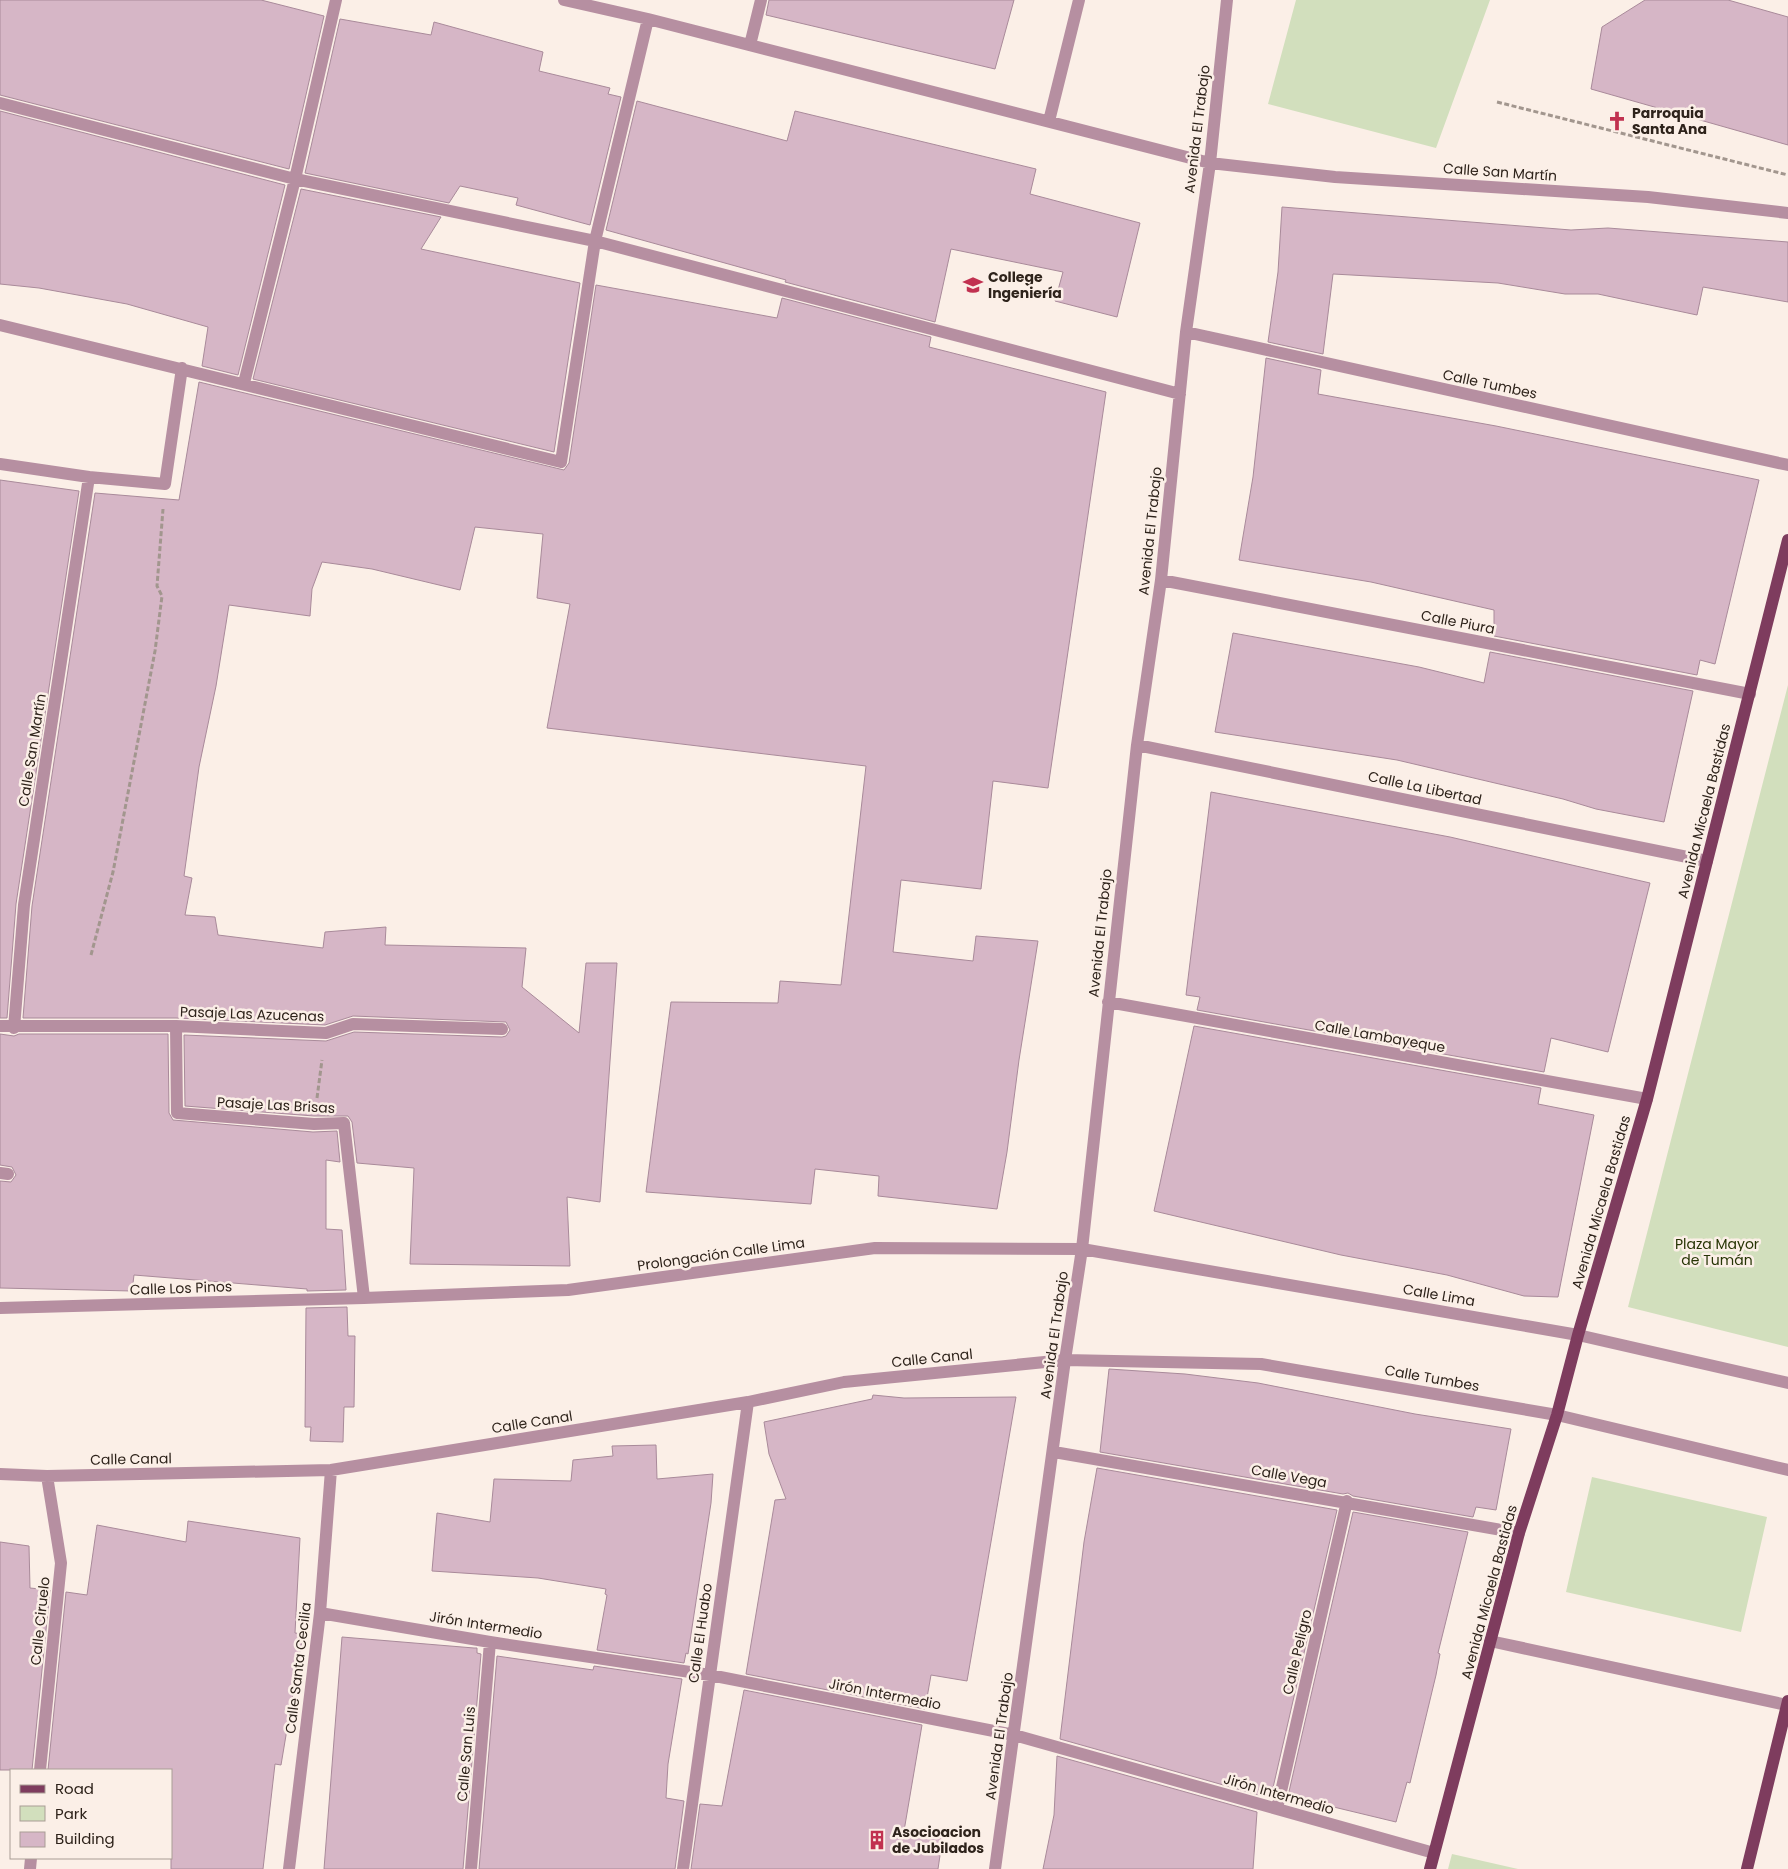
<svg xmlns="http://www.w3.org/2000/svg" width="1788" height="1869" viewBox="0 0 1788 1869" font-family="Poppins,sans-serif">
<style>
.green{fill:#d2dfbd}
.building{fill:#d6b6c6;stroke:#a98a9a}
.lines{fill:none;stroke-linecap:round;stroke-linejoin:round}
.path{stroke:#a2968e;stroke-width:3;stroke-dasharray:5 2.5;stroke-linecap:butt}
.minor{stroke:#b68fa1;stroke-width:12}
.major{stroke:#7e3c5e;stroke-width:12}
.labels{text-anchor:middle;stroke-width:5;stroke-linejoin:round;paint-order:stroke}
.poi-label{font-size:14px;font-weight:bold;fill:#2e231b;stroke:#fbefe7;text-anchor:start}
.street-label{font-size:14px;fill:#2e231b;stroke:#fbefe7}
.park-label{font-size:14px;fill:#273505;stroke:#fbefe7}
</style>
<rect width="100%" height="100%" fill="#fbefe7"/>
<path class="green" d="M1296,0H1490L1436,148L1268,104Z
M1788,685V1347L1628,1307Z
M1592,1477L1767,1517L1741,1632L1566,1592Z
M1452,1854L1518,1869H1448Z"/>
<path class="building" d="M0,0H261L324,16L289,169L0,95Z
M769,0H1014L995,69L766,15Z
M1645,0H1728L1788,17V145L1591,89L1602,27Z
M340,19L431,35L434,22L543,52L539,71L610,88L608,94L621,97L590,225L516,205L518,198L460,186L449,203L305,173Z
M637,101L787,141L795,111L1036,169L1030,194L1140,223L1117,317L1055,301L1063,272L951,249L935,322L785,282L786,280L606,230Z
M0,111L285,185L238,375L202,366L208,327L127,304L39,288L0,284Z
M301,189L441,217L421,249L580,283L554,452L253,379Z
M1282,207L1571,230L1608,228L1788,242V302L1703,287L1697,315L1598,294H1565L1498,283L1333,274L1323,354L1268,342L1278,272Z
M596,285L777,318L782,298L931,337L929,347L1106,392L1048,788L993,781L981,889L901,880L893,952L973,961L976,936L1038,941L1019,1060L1007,1152L997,1209L878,1196L879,1176L815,1169L811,1204L646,1192L671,1002L778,1003L780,981L841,985L866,766L547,728L570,604L537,598L543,534L475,527L460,590L372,569L322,562L312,589L310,616L229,605L216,686L199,767L184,876L192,878L185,915L215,917L218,935L323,948L325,932L386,927L385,945L526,948L522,987L579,1033L586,963H617L600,1202L567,1197L570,1266L410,1264L414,1168L357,1163L352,1122L348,1116H314L185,1106L184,1035L326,1041L354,1032L502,1037L506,1036L510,1030L506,1022L353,1016L325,1025L176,1018H23L32,906L95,493L179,500L199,382L564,470L569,463Z
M1266,358L1321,370L1318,394L1496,426L1759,480L1715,664L1700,660L1697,675L1494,636V610L1371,582L1239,560L1253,477Z
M0,480L79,491L16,904L7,1018H0Z
M1233,633L1419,667L1484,683L1490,652L1693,691L1664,822L1596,809L1563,799L1397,760L1215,732Z
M1211,792L1450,837L1650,883L1608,1052L1551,1038L1544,1072L1197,1010L1200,997L1186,995Z
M1194,1026L1541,1088L1538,1104L1594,1115L1558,1297L1524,1296L1447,1275L1341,1255L1154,1211Z
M0,1034L14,1036L19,1034H168L169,1113L173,1120L313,1132L337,1131L340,1162L326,1160V1229L342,1230L346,1290L307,1291V1289L134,1275L132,1291L0,1288V1181L11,1182L16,1175L12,1167L0,1165Z
M347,1307L348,1336H355L354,1407H344L343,1442L310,1441L311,1427H305L306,1308Z
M1109,1369L1185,1374L1258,1383L1415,1414L1511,1429L1496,1510L1476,1507L1473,1517L1353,1496L1348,1493L1343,1494L1100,1452Z
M873,1395L904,1398L1016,1397L967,1681L931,1675L925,1709L746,1674L775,1500L786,1499L769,1454L764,1422L872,1399Z
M656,1445L657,1479L713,1474L711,1503L688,1654L686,1653L684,1663L597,1650L607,1595L605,1594L606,1589L538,1578L432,1571L437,1513L490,1522L494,1479L571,1481L573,1460L613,1456L612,1446Z
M1097,1468L1337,1510L1272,1792L1259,1789V1795L1060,1739L1084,1542Z
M1353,1512L1468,1532L1438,1653L1440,1654L1436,1675L1410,1783L1407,1782L1396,1822L1288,1796Z
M188,1521L300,1538L295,1633L303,1634L281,1765L275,1764L263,1869H171V1770H48L66,1592L87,1595L97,1525L186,1542Z
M0,1542L29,1546L30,1588L50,1590L32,1770H0Z
M342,1637L474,1648H477V1653L481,1654L463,1869H324Z
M497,1656L593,1670L594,1666L682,1679L668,1764L666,1798L684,1801L675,1869H479Z
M744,1690L922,1725L904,1831L943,1835L938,1869H691L700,1804L722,1806Z
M1057,1756L1257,1812L1253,1869H1043L1054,1815Z"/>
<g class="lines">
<path class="path" d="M1497,102L1788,175
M91,955L113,872L155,651L162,596L157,586L163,509
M317,1098L322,1060"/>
<path class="minor" d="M564,0L648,19L1210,163L1335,177L1648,197L1788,213
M750,45L761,0
M0,103L295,179L595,241L1180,394
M1049,121L1079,0
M0,325L561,462L595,241L648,19
M1186,332L1788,465
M244,383L295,179L336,0
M0,464L89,477L165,484L182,368
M1161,580L1750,694
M1137,745L1707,861
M1108,1002L1647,1099
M0,1026H176L326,1033L353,1024L502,1029
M176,1026L177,1113L314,1124L344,1123L364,1298
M14,1028L24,905L89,477
M0,1173L8,1174
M0,1308L364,1298L568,1290L875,1248L1082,1249L1578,1335L1788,1383
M1054,1452L1519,1533
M0,1474L47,1476L331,1470L748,1402L844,1382L1065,1360L1261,1364L1557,1415L1788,1470
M320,1613L490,1642L710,1675L1014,1735L1434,1853
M1490,1641L1787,1705
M40,1770L61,1563L47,1476
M1277,1809L1347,1501
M30,1869L31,1858
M289,1869L320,1613L331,1470
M471,1869L490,1642
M683,1869L748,1402
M995,1869L1065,1360L1082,1249L1137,745L1161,580L1186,332L1210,163L1227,0"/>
<path class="major" d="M1430,1869L1519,1533L1557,1415L1578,1335L1647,1099L1788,540
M1747,1869L1788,1701"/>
</g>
<defs>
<symbol id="church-bare" viewBox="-9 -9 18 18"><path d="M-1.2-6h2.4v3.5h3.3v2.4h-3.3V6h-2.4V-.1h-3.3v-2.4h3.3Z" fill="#c13150" stroke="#fbefe7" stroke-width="2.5" paint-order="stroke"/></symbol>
<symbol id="school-bare" viewBox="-9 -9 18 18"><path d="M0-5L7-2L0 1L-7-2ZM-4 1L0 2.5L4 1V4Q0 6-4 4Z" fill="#c13150" stroke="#fbefe7" stroke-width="2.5" paint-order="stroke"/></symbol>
<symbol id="building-bare" viewBox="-9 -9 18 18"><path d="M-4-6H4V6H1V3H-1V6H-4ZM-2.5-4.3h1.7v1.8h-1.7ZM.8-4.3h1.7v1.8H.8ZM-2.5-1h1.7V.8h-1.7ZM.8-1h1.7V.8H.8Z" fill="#c13150" stroke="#fbefe7" stroke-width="2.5" paint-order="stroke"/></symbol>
</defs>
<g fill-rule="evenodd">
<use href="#church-bare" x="1603" y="107" width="28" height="28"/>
<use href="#school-bare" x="959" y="271" width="28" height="28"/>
<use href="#building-bare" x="863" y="1826" width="28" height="28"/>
</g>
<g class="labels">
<g class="poi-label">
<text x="1632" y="118">Parroquia<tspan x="1632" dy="16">Santa Ana</tspan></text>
<text x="988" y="282">College<tspan x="988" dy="16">Ingeniería</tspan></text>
<text x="892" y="1837">Asocioacion<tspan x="892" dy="16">de Jubilados</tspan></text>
</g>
<g class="street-label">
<text transform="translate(1197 129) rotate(-83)" y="5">Avenida El Trabajo</text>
<text transform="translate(1500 172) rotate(4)" y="5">Calle San Martín</text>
<text transform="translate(1490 384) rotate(12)" y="5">Calle Tumbes</text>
<text transform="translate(1150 531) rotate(-84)" y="5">Avenida El Trabajo</text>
<text transform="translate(1458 622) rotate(11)" y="5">Calle Piura</text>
<text transform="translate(32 750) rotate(-81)" y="5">Calle San Martín</text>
<text transform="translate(1425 788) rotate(12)" y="5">Calle La Libertad</text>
<text transform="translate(1704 811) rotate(-76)" y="5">Avenida Micaela Bastidas</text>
<text transform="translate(1100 933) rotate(-84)" y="5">Avenida El Trabajo</text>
<text transform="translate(252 1014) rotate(2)" y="5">Pasaje Las Azucenas</text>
<text transform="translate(1380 1036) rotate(10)" y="5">Calle Lambayeque</text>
<text transform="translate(276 1105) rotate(3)" y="5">Pasaje Las Brisas</text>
<text transform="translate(1601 1202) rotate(-74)" y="5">Avenida Micaela Bastidas</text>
<text transform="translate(721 1254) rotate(-8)" y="5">Prolongación Calle Lima</text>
<text transform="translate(181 1288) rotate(-2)" y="5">Calle Los Pinos</text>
<text transform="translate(1439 1295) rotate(10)" y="5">Calle Lima</text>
<text transform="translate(1054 1335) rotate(-82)" y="5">Avenida El Trabajo</text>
<text transform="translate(932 1358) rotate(-6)" y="5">Calle Canal</text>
<text transform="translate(1432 1378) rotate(10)" y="5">Calle Tumbes</text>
<text transform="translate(532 1422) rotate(-9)" y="5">Calle Canal</text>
<text transform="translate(131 1459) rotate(-1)" y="5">Calle Canal</text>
<text transform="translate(1289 1476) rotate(10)" y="5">Calle Vega</text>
<text transform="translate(1489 1592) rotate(-75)" y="5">Avenida Micaela Bastidas</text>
<text transform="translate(40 1621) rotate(-84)" y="5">Calle Ciruelo</text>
<text transform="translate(486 1625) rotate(9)" y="5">Jirón Intermedio</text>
<text transform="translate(700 1633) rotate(-82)" y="5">Calle El Huabo</text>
<text transform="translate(1297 1652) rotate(-77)" y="5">Calle Peligro</text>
<text transform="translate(298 1668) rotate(-83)" y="5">Calle Santa Cecilia</text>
<text transform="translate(885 1694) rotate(11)" y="5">Jirón Intermedio</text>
<text transform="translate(999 1736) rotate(-82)" y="5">Avenida El Trabajo</text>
<text transform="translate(466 1754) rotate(-85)" y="5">Calle San Luis</text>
<text transform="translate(1279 1794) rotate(16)" y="5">Jirón Intermedio</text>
</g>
<g class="park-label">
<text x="1717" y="1249">Plaza Mayor<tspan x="1717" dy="16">de Tumán</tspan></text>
</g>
</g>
<rect x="10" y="1769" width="162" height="90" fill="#fbefe7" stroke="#a99d95"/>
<rect x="20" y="1785" width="25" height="8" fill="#7e3c5e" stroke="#a99d95"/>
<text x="55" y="1794" font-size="15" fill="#2e231b">Road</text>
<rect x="20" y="1806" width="25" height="15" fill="#d2dfbd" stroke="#a99d95"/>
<text x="55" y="1819" font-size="15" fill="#2e231b">Park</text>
<rect x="20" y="1832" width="25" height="15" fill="#d6b6c6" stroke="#a99d95"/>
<text x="55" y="1844" font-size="15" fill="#2e231b">Building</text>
</svg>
